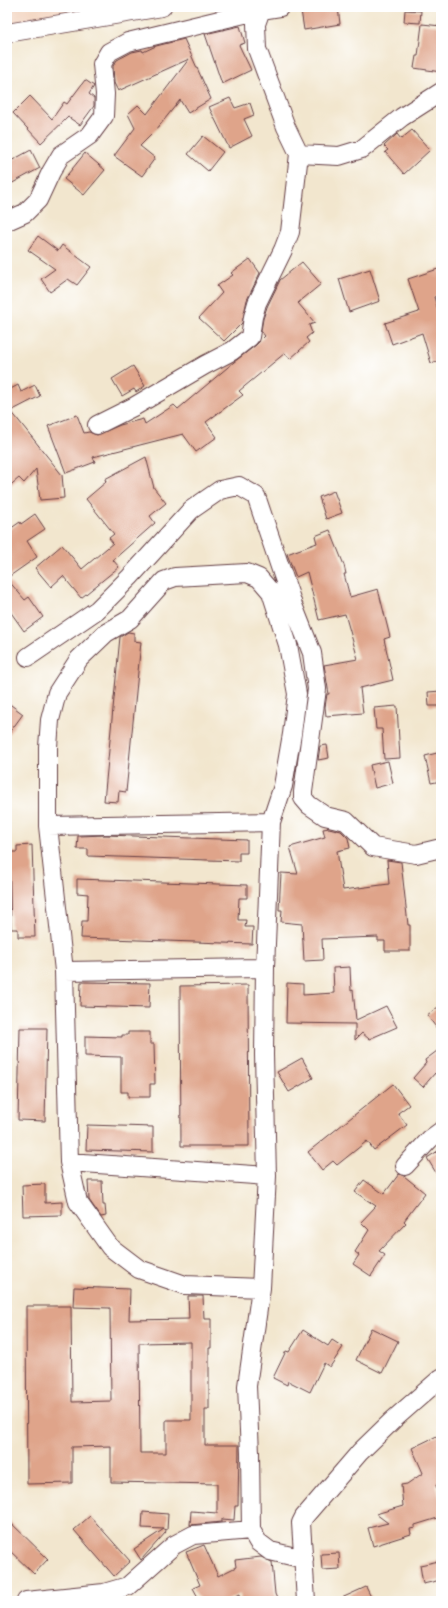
<svg xmlns="http://www.w3.org/2000/svg" width="448" height="1608" viewBox="0 0 448 1608" font-family="Mynerve,sans-serif">
<style>
.built{fill:#f3d4bf}
.building{fill:#dfa48a;fill-rule:evenodd}
.lines{fill:none;stroke-linecap:round;stroke-linejoin:round}
.minor-casing{stroke:#633d43;stroke-width:20}
.minor{stroke:#fff;stroke-width:18}
</style>
<rect width="100%" height="100%" fill="#fff"/>
<filter id="ink" filterUnits="userSpaceOnUse"><feTurbulence type="fractalNoise" baseFrequency=".025" numOctaves="2"/><feDisplacementMap in="SourceGraphic" scale="8" xChannelSelector="R" yChannelSelector="G"/><feConvolveMatrix kernelMatrix="1 2 1 2 8 2 1 2 1" color-interpolation-filters="sRGB"/></filter>
<filter id="wash" filterUnits="userSpaceOnUse"><feTurbulence type="fractalNoise" baseFrequency=".012" numOctaves="4" result="noise"/><feDisplacementMap in="SourceGraphic" scale="16" xChannelSelector="R" yChannelSelector="G"/><feGaussianBlur stdDeviation="0.9" result="paint"/><feColorMatrix in="noise" values="0 0 0 0 0 0 0 0 0 0 0 0 0 0 0 0 0 1.4 0 .05"/><feComposite in="paint" operator="in"/></filter>
<g filter="url(#wash)">
<rect width="100%" height="100%" fill="#f2e6ce"/>
<path class="built" d="M7,7H157L7,33Z"/>
<g id="blocks">
<path class="building" d="M318,7H338L340,24L304,30L301,10Z
M405,10L421,11L420,23L404,22Z
M422,24L441,26V72L414,68L416,56H418Z
M240,26L245,43L239,45L251,70L222,84L205,34Z
M184,39L211,99L188,113L180,100L156,130L140,146L155,158L142,176L114,156L135,128L128,114L138,105L147,114L189,59L118,91L114,83L113,66L117,60L132,52L142,50L143,52L156,46Z
M85,80L94,86L89,94L94,98V106L80,125L68,117L41,143L13,113L30,96L52,119L64,102L67,104Z
M230,98L235,108L250,103L254,115L244,119L252,136L229,148L209,107Z
M412,130L430,150L404,174L385,152L388,150L384,146L397,134L401,139Z
M203,136L223,152L208,171L188,154Z
M31,150L40,168L7,186V163Z
M85,153L105,170L84,195L64,179Z
M38,236L58,251L62,245L91,267L77,285L68,279L50,292L41,279L55,269L28,250Z
M250,259L260,273L247,300L242,323L224,341L199,318L222,293L217,286L233,275L231,273Z
M302,262L321,284L298,303L315,323L309,325L312,333L306,338L309,342L290,359L285,353L239,391L243,395L206,422L217,437L196,452L183,434L93,457L95,462L66,473L48,426L77,415L84,433L89,432L97,435L120,425L143,419L145,424L174,405L178,409L234,362L256,345L265,336L261,331L263,319L267,307L280,280Z
M441,268V295L434,297L441,320V360L431,363L422,333L392,344L385,323L419,312L408,279Z
M370,269L380,301L349,312L339,279Z
M133,366L145,386L136,392L134,389L122,396L112,379Z
M18,385L21,392L35,385L40,396L11,411L62,475L64,498L40,500L36,469L24,483L19,478L7,488V391Z
M146,457L154,488L166,503L150,516L155,523L113,560L119,567L81,598L63,576L51,587L35,568L62,545L82,569L113,543L109,538L114,534L86,499L106,482L105,479Z
M334,491L342,513L326,519L319,497Z
M35,514L45,529L27,541L37,557L7,578V531L20,522L21,524Z
M330,530L344,565L346,574H344L350,597L378,589L390,637L384,639L393,680L360,688L363,713L326,716L325,707L327,694H329L324,665L358,659L345,614L319,620L307,572L296,577L287,554L317,543L315,536Z
M7,579L25,600L29,597L43,617L24,631L7,607Z
M128,632L134,633V641L141,642L126,792L119,791L118,802L104,801L120,637Z
M441,691V706H429L428,692Z
M7,702L23,714L7,736Z
M397,706L400,758L384,759L382,729H376L374,708Z
M327,745L329,758L318,760L320,746Z
M441,752V781L431,783L425,756Z
M388,761L393,783L375,788L370,765Z
M329,828L341,831L348,838L350,848L337,851L343,890L389,884L387,860L401,862L408,925H410V951H385V941H378V937L322,939L323,960L304,961L302,924L281,922L282,910H279L281,873L298,874L290,847L325,837L323,829Z
M106,835L247,840V853H239V861L88,856V849H77L78,836Z
M32,845L35,937H18V929H11L9,852H17V846Z
M77,879L247,885V898H239L238,920H246L245,927H253L252,944L81,938L82,921H87L88,894L77,893Z
M350,967L351,991L353,990L356,1020L386,1006L397,1027L369,1039L362,1033L355,1040V1024L286,1023L287,983L303,984V995L334,993L333,968Z
M81,982L150,983L149,1008L80,1006Z
M248,985L249,1146H181L180,986Z
M441,1005V1034L427,1015Z
M20,1028H47L45,1121L18,1120Z
M128,1032H150V1044H154L155,1084H150V1097H128V1092H121V1057L85,1056V1036L122,1037V1035H128Z
M441,1048V1082L435,1073L423,1087L413,1078L426,1063L425,1060Z
M302,1058L313,1078L289,1092L277,1072Z
M393,1084L409,1105L398,1113L407,1125L374,1150L367,1141L337,1165L333,1161L322,1170L308,1152Z
M87,1125L153,1127V1152L86,1150Z
M441,1149V1181L427,1158Z
M399,1174L404,1176L425,1193L404,1221L406,1223L379,1251L385,1255L371,1276L353,1264L359,1255L355,1252L369,1230L361,1222L376,1206L355,1192L364,1180L384,1194Z
M88,1181H102L103,1205H105L106,1216L101,1217L89,1200Z
M45,1184V1203L62,1202V1215L23,1216L22,1185Z
M74,1287L130,1289L129,1320L189,1319L188,1296H203L204,1319H211V1348H209V1409H205V1445H239L238,1506H235L234,1520L222,1519V1522L190,1525L191,1511L217,1513V1484L111,1482V1446L72,1447V1483L27,1484L26,1306H71L72,1402L111,1401L110,1308L73,1307ZM191,1342V1420H166V1453H140L139,1343Z
M371,1328L398,1341L382,1373L356,1360Z
M303,1330L328,1346L332,1340L343,1347L330,1367L324,1363L310,1392L288,1381L287,1385L273,1378L286,1351L289,1352Z
M441,1434V1483L436,1485L441,1502V1517L415,1525V1528L410,1529L411,1534L373,1546L368,1528L388,1523L376,1514L403,1506L401,1485L407,1484L423,1473L412,1448Z
M143,1512L168,1514L167,1530L164,1529L166,1532L141,1560L134,1549L164,1529L142,1528Z
M90,1516L130,1561L114,1576L74,1530Z
M7,1519L48,1559L34,1574L7,1548Z
M204,1545L218,1576L236,1567L235,1560L261,1557L272,1562L275,1594L278,1601H241L240,1594L226,1601H200L193,1588L200,1585L186,1552Z
M339,1553L340,1569L322,1570L321,1554Z
M439,1561L441,1580L423,1584L420,1565Z
M366,1587L373,1601H335Z"/>
</g>
</g>
<g filter="url(#ink)">
<use href="#blocks" fill-opacity="0" stroke="#633d43" stroke-width="1"/>
<g class="lines">
<defs>
<path id="minor" d="M7,33L162,7
M299,154L339,156L362,149L402,117L441,92
M7,221L25,213L38,200L51,172L61,155L90,135L104,116L105,94L102,64L109,52L128,42L261,10L280,7
M97,425L135,406L205,365L232,351L250,337L253,317L257,303L283,250L290,232L299,154L286,127L257,49L256,24L261,10
M28,657L97,610L130,577L191,510L220,490L239,486L256,496L293,605L312,653L317,689L303,792V798L309,805L325,816L346,821L373,847L416,854L441,848
M48,826L271,822
M64,971L265,968
M69,1162L267,1176
M405,1166L430,1139L441,1131
M261,1288L185,1285L139,1269L110,1247L78,1202L69,1162L64,971L48,826V747L50,720L57,693L79,659L106,633L130,619L164,581L175,577L247,573L259,578L271,592L288,645L297,694L292,734L283,786L271,822L265,968L264,1055L267,1176L261,1288L247,1386L250,1453L251,1530L258,1542L270,1551L304,1559
M26,1601L104,1593L128,1586L174,1545L193,1535L251,1530
M306,1601L301,1523L304,1517L360,1452L393,1420L441,1378"/>
</defs>
<use href="#minor" class="minor-casing"/>
<use href="#minor" class="minor"/>
</g>
</g>
<rect width="448" height="1608" fill="none" stroke="#fff" stroke-width="24"/>
</svg>
